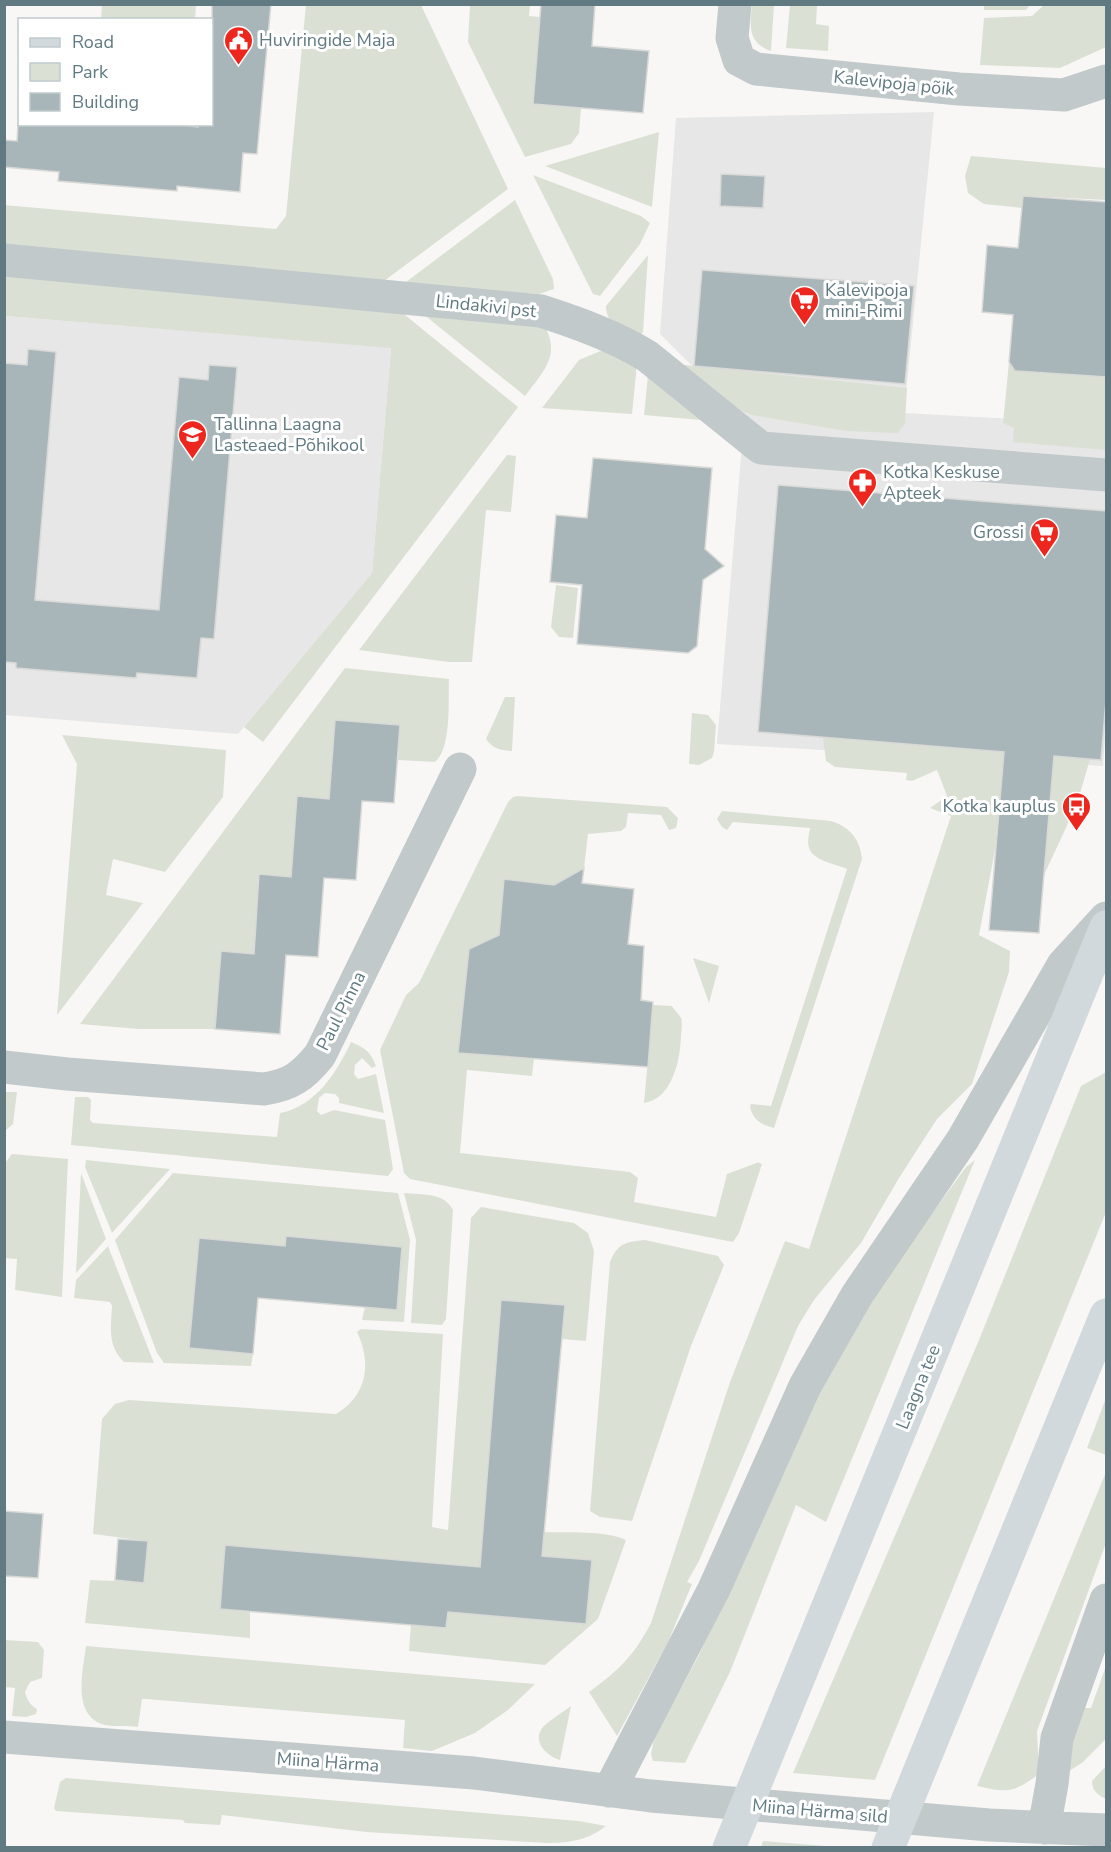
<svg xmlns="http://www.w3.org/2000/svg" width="1111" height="1852" viewBox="0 0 1111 1852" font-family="'Nunito Sans',sans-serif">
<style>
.built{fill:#e6e7e6}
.green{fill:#dbe0d5}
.building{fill:#a9b6b9;stroke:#d9d9d7;stroke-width:1.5}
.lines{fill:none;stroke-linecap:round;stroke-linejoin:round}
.minor{stroke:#c2c9cb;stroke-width:33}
.major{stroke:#d2d9dc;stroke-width:33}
.labels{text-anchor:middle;stroke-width:6;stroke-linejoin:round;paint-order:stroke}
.poi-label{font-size:18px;fill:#617a82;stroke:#fff;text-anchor:start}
.street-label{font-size:18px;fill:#617a82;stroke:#fff}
</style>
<rect width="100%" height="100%" fill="#f8f7f5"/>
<path class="built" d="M934,112L904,413L1106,424V725L1103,766L717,744L742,445L730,404L660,334L676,118Z
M4,316L391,347L372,573L238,734L5,715Z"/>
<path class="green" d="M306,4L421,5L508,189L384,281L5,247L4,205L276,229L286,216Z
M102,5V4L196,5L195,19H101Z
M470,5H530L529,16L540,17L533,104L581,108L579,133L571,144L525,157L468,42Z
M752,5H774L771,51C747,43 750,25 752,5Z
M790,5H817L816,24L829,26L828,51L786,48Z
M984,5V4L1030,5L1026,10H984Z
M1044,5H1106V47L1060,68L980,65L984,18L1032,16Z
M659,132L652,207L545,166Z
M971,156L1106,168V200L1028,196L1023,203L1022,208L984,204L968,193L965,176Z
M533,175L641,216L650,223L640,244L600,296L593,294Z
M515,200L553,279L554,289L539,294L402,285Z
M648,255L643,332L638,338C623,330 606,325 606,306Z
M4,272L394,306L518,407L263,742L244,727L372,573L391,348L5,316Z
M418,310L545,327C561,356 542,373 525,396Z
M603,350L637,364L632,414L542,408L579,360Z
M1009,362L1015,371L1106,377V450L1013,442L1014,428L1003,423Z
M676,364L907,388L905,424L898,433L847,431L752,415L735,408Z
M648,375L712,421L644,415Z
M507,455L516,456L511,512L486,510L472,662H449L359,650Z
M556,585L578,588L573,638L559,637L551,627Z
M345,668L449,679C448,700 452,748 435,762L398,760L400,725L335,720L329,799L297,796L291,877L259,875L254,954L221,951L215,1029H139L80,1024Z
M505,697H515L512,751C500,750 493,749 486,739Z
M692,713L708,715L716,725L714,752L712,758L699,765L689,764Z
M62,735L226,750L223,797L165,872L113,859L106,895L143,903L57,1015L77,764Z
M823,737L1004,752L995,850L979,935L1010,951L1009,972L972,1084L937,1119L899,1178L861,1243L814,1300L798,1326L699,1561L687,1582L692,1584L668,1642L617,1736L589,1692C619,1670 633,1657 651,1623L730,1382L785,1241L809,1249L951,816L930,808L947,796L937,770L912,781L906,780L907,773L835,767L826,761Z
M1054,756L1090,759L1077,804L1044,875Z
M517,796L667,807L678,818L676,828L669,830L661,815L628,813L626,827L621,831L588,834L584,868L554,885L504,880L499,935L469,949L458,1052L534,1058L532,1076L467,1070L460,1153L630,1172L638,1178L634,1202L716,1217L727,1174L759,1162V1163L762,1164L739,1233L733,1242L410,1179L404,1173L380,1050L406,995L419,983L508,802L513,797Z
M722,811L831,821C850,827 860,839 862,859L774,1128C762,1125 753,1120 750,1107L751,1104L771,1106L847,869C836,864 813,861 809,848C807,842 809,834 810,828L733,822L727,830L722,827L717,819Z
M693,958L719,966L709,1003Z
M653,1005L672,1006C674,1010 679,1014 681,1018C683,1023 681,1032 681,1037C680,1061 672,1099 644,1103Z
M351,1042C365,1048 371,1052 376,1066L372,1068L362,1058L355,1065L354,1074L358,1079L376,1074L384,1113L339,1103V1098L335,1094L325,1093L319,1098L317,1111L321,1115L334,1110L385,1120L393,1169L388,1176L71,1145L75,1097H88L91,1100L90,1120L93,1123L277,1137L280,1113C316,1106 337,1072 351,1042Z
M1106,1072V1212L875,1780L793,1773L979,1340L1081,1086Z
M5,1092H17L13,1124L5,1131Z
M12,1154L68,1159L62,1297L15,1290L17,1259L4,1258L5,1163Z
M86,1160L170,1169L112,1233L85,1167Z
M975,1160L826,1522L796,1505L730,1672L685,1763L653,1761L651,1755L654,1738L699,1655L834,1355L858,1314L966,1167Z
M81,1173L106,1239L76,1273Z
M173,1173L398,1193L410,1240L404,1322L362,1320L365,1307L397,1309L402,1247L286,1236L285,1246L199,1239L189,1348L253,1354L251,1366L164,1363L157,1353L115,1240Z
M404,1193C422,1195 444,1192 453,1210L446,1319L442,1325L411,1323L416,1240Z
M481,1207L574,1223L588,1233L594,1251L586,1341L562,1339L565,1305L501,1300L479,1583L225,1546L220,1609L250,1612V1638L85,1623L90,1580L144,1582L147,1541L93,1534L102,1419L115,1404L129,1400L336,1414C367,1396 372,1363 357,1332L361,1329L443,1334L432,1527L448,1530L471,1218Z
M645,1240L718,1256L724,1265L691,1346L632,1521L600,1517L590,1511L610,1262C618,1243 625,1242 645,1240Z
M108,1246L154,1363L124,1362C107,1346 111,1327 112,1306L110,1302L74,1298L76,1280Z
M1106,1398V1455L1087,1448Z
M1106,1472V1543L1037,1731L1039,1774C1013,1793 1008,1793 977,1786Z
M544,1532C567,1533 605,1530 626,1540L598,1619L545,1665L409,1651L411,1625L448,1612L586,1623L592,1560L541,1556Z
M4,1640L38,1642L44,1650L42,1678L30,1682L25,1692C27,1700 30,1705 37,1709L36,1714L26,1717L12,1716L15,1688L5,1687Z
M86,1646L535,1684L508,1710L475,1733L432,1751L403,1748L405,1720L146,1699H142L138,1727C128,1725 115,1727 105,1725C71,1716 83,1671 86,1646Z
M1106,1666V1739L1082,1763L1069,1771L1070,1746L1083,1708H1091Z
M571,1706L560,1760C547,1756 531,1742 543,1727C551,1719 563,1712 571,1706Z
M1106,1766V1799C1098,1795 1092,1791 1092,1781Z
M66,1778L579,1821L606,1826C588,1840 570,1843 547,1843L366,1832L222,1815L220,1825L185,1823L183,1820L56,1811L54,1808L60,1782Z
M763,1841L839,1847H761Z"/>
<path class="building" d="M212,4H271L257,154L243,153L240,192L177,186V191L58,181L59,172L4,167V140L17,141L18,124H172L198,127V124H212Z
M541,4H595L592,46L649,51L643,113L533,104Z
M721,174L765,176L763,208L720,206Z
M1023,196L1107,202V377L1015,371L1009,362L1013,315L982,312L987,245L1018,248Z
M702,270L914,286L905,384L694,366Z
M28,349L56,352L35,600L159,610L179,377L208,380L209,365L237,367L214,639L201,638L197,678L137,673L136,678L16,668V663L4,662V363L27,365Z
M593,458L712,468L705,549L724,566L703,580L697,646L688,653L577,644L582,585L550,582L556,515L587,518Z
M778,485L1107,511V688L1101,760L1054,756L1039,933L989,930L1004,752L758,732Z
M335,720L400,725L394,803L362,801L356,880L324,878L318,957L286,955L280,1034L215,1029L221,951L254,954L259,874L291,877L297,796L329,799Z
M584,868L582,883L634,889L628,944L644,946L641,1000L653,1002L648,1067L458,1053L469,949L499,935L504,879L554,885Z
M286,1236L402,1247L397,1310L258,1298L253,1354L189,1348L199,1238L285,1246Z
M501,1300L565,1305L542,1556L592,1560L586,1624L448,1612L446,1628L220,1609L225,1545L480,1567Z
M4,1511L43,1514L38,1578L4,1576Z
M118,1539L148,1541L144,1583L115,1580Z"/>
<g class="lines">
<path class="minor" d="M735,4L732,38L739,60L756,69L959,89L1064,95L1106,81
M4,260L541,311C578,323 614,336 647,356L761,448L1106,475
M4,1067L67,1074L264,1089C291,1085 303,1076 320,1055L460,769
M4,1737L474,1773L651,1796L989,1825L1106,1830
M609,1791L714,1589L805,1386L857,1295L963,1139L1063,965L1106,918
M1044,1828L1052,1784L1057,1738L1106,1600"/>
<path class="major" d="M729,1848L1106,927
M888,1848L1106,1315"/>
</g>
<defs>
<symbol id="civic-pin" viewBox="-11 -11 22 30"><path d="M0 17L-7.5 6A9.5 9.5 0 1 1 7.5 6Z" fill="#ee271e" stroke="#fff"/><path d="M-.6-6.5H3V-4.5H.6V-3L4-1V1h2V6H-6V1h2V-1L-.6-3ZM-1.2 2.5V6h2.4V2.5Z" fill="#fff"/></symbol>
<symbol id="supermarket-pin" viewBox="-11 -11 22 30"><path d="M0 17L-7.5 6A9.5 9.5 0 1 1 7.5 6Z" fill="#ee271e" stroke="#fff"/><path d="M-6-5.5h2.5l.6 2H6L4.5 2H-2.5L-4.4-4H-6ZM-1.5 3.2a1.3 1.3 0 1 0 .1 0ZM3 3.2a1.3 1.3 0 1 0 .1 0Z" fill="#fff"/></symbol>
<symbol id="school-pin" viewBox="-11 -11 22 30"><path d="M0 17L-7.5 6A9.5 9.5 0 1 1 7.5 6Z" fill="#ee271e" stroke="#fff"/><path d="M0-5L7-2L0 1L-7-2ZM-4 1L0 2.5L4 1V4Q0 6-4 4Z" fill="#fff"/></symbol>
<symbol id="pharmacy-pin" viewBox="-11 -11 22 30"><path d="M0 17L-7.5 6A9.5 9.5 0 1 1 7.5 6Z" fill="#ee271e" stroke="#fff"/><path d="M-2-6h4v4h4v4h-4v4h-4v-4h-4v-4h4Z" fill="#fff"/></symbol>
<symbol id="bus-pin" viewBox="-11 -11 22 30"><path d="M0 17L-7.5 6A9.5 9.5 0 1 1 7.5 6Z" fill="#ee271e" stroke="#fff"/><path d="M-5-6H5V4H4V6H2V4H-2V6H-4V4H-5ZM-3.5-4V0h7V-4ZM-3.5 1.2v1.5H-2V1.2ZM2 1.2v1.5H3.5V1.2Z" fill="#fff"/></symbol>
</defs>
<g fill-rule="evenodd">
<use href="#civic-pin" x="222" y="24" width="33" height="45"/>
<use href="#supermarket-pin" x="788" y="284" width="33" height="45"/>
<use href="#school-pin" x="176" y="418" width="33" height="45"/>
<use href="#pharmacy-pin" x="846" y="466" width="33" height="45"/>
<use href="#supermarket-pin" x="1028" y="516" width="33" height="45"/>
<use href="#bus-pin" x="1060" y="790" width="33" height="45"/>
</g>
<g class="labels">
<g class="poi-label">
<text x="259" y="46">Huviringide Maja</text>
<text x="825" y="296">Kalevipoja<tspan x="825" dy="21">mini-Rimi</tspan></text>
<text x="214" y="430">Tallinna Laagna<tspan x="214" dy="21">Lasteaed-Põhikool</tspan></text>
<text x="883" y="478">Kotka Keskuse<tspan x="883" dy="21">Apteek</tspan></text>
<text x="1024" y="538" text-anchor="end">Grossi</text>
<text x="1056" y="812" text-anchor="end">Kotka kauplus</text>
</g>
<g class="street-label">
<text transform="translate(894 83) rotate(6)" y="6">Kalevipoja põik</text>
<text transform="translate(486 306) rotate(6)" y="6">Lindakivi pst</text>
<text transform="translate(341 1011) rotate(-63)" y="6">Paul Pinna</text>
<text transform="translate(918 1387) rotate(-68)" y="6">Laagna tee</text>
<text transform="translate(328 1762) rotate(4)" y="6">Miina Härma</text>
<text transform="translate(820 1811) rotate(5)" y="6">Miina Härma sild</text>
</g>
</g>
<rect width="1111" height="1852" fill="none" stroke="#617a82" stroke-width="12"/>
<rect x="18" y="18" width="195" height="108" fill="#ffffff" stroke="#c0cacd" stroke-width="1.5"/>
<rect x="30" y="38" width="30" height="9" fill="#d2d9dc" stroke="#c0cacd" stroke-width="1.5"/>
<text x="72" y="48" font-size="18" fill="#617a82">Road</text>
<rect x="30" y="63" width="30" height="18" fill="#dbe0d5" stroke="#c0cacd" stroke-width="1.5"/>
<text x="72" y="78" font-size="18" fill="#617a82">Park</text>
<rect x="30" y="93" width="30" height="18" fill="#a9b6b9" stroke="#c0cacd" stroke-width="1.5"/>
<text x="72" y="108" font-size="18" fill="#617a82">Building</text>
</svg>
